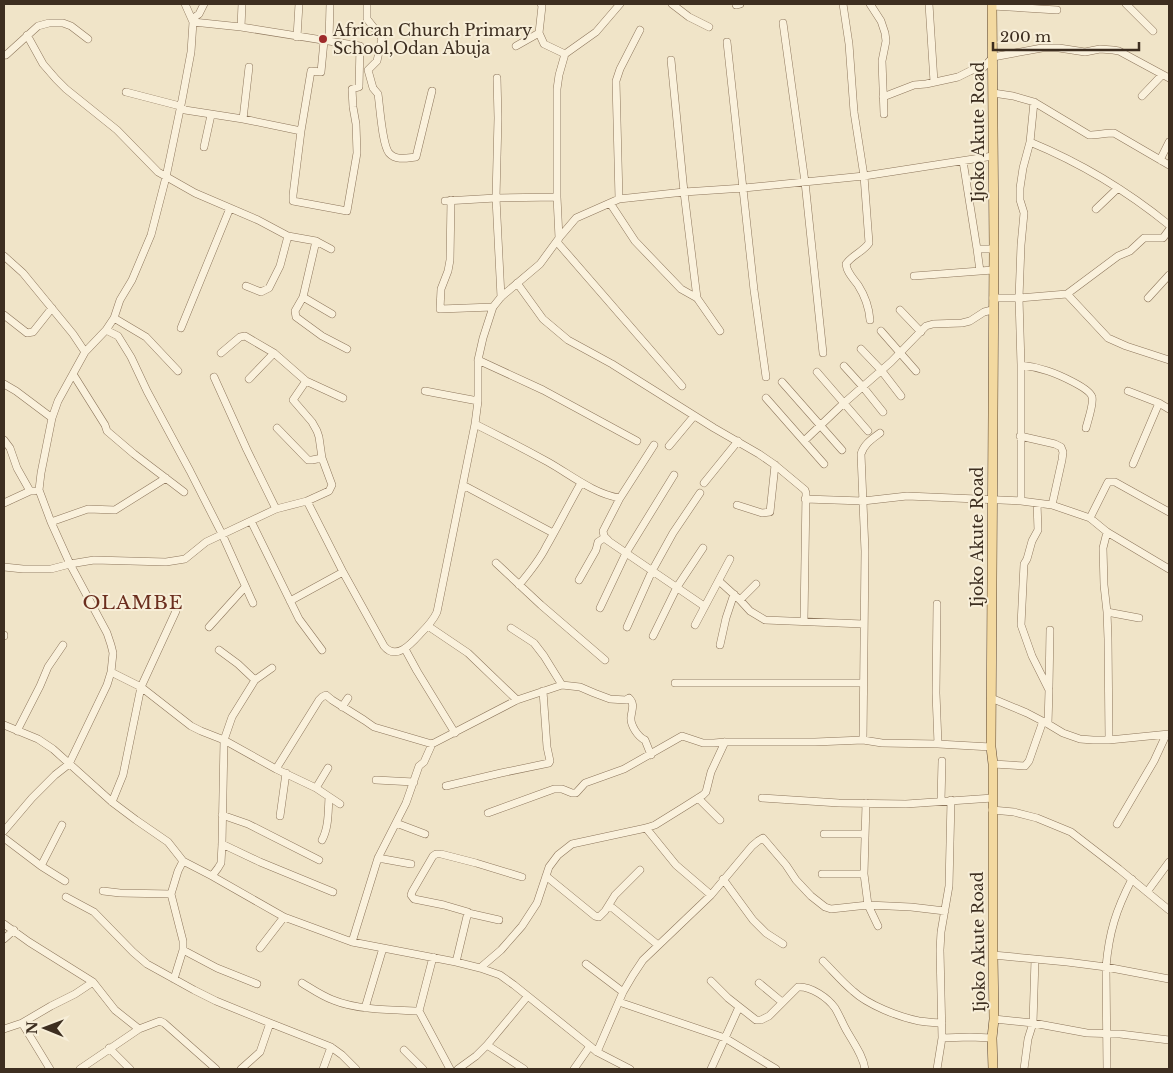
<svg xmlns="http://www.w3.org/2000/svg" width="1173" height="1073" viewBox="0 0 1173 1073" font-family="'Libre Baskerville',serif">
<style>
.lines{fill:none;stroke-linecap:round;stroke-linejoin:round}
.minor-casing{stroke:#8d765c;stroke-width:8}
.major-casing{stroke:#5b4430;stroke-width:10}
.minor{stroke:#faf1dc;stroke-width:7}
.major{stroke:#f3d9a0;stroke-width:9}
.poi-dot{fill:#9e2a2b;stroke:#f7eed8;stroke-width:2}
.labels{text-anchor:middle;stroke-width:4;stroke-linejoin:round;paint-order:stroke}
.poi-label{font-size:16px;fill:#3d2e20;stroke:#f7eed8;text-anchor:start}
.street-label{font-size:16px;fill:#3d2e20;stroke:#f7eed8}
.quarter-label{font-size:19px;letter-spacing:1px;fill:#6b2e1e;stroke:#f7eed8}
</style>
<rect width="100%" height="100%" fill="#f0e4c8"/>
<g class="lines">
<defs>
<path id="minor" d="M367,4V19L382,38L377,61L368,70L373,88L378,94C380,107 382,144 389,153C396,161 407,158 416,157L432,91
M541,4L542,6L539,33L544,44L565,54
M672,4L689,17L709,27
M843,4L849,44L854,112L864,176L869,243C863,252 852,255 846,264C847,273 853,278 858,285C865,296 869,307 870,320
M870,4L881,21L885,33L886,41L882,61L884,114
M929,4L934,82
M1126,4L1153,31
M736,5L740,4
M992,6L1057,10
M192,19L199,14L204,4
M193,22L241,27L360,46L359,87L352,89L353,107L356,124L357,153L347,211L293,201V195L301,131L311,71L321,72L324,41
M783,23L805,182L823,353
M241,27L242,4
M27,35L43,64L56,79L66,89L117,130L158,172L195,193L258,220L288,236L316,241L331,249
M297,37L299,4
M329,41L330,4
M727,42L754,290L766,377
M516,46L539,33
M6,55L38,26L49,23H63L71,26L88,39
M671,60L684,192L697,298
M497,78L498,118L496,198L501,297
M126,92L180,106L185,110L243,119L301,131
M993,93L1013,96L1034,102L1089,135C1098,135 1105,133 1114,133L1169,165
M1142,96L1162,75
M883,97L914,85L926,84L958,77L970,71L984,67L993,57L1042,48H1059L1085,52L1100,49L1113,50L1119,51L1169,78
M243,119L249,67
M1030,142C1081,163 1126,190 1169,225
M204,147L211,115
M1160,160L1169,142
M963,161L977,249H994
M619,199L616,81L620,69L640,30
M451,200L450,260L448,271L441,289L440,309L493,307
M445,201L496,198L557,197
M610,203L635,241L681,289L697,298L720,331
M1096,209L1118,188
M559,238L557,197V89L559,75L565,54L596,32L620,4
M316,241L303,297L295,311L296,317L322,336L347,349
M557,242L682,386
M977,249L980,271L993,270
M4,256L23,273L73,334L85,352
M914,276L980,271
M517,283L543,319L568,340L612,364L714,428L759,454L775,465L805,490L806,493L804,621
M246,286L261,292L269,288L280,266L288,236
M1067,294L1108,338L1126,346L1169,360
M303,297L332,314
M993,298H1019L1067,294L1118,256L1130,251L1144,238H1163L1169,230
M1148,298L1169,275
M900,310L921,332
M4,315L27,333L33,332L52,308
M114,318L146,337L178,371
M181,328L230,208
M106,330L118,336L131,357L147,391L190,471L222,534L253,603
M881,331L916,371
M861,349L881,370L901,396
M221,353L240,337L245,336L274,353L306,381L343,398
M478,360L543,390L637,441
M1021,365C1030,366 1039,368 1048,371C1057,374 1090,388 1092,397C1094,403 1088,420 1086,428
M844,366L863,387L883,412
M817,372L868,431
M73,374L105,425L107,431L134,454L184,492
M214,377L247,450L276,509
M249,379L274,353
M782,382L842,450
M4,384L16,391L52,418
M425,391L478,401
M1128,391L1159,403L1169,409
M766,398L824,464
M475,424C499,436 524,449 548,462C571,475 594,494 620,498
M277,428L308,460H312L322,458
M1020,436L1055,444L1061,447L1063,452L1062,460L1052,505
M4,440L10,448L17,468L30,491
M804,441L844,403L891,362L926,326L933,324L962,323L970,321L984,312L992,310
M669,446L694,416
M1133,464L1159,403
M704,483L738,441
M463,485L553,533
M805,499L863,501L907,496L1021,501L1052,505L1090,518L1107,532L1169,569
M307,501L343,572L384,646C396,661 411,644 420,634C427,627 433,621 437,612L475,424L478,401V360L483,338L493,307L501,297L540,264L559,238L576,218L619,199L684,192L744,188L864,176L993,156
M1021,501V365L1019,298L1021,245L1024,213L1020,200V188L1023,168L1030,142L1034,102
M4,503L30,491H34
M1037,503L1038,530L1032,541L1027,559L1024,564L1021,625L1032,656L1049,690L1048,724
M737,505L762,513L770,512L775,465
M1090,518L1108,482H1115L1169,512
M251,521L299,619L322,650
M51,522L88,509L115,510L166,478
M1107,532L1103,548L1104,585L1107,612L1108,639L1109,740
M608,540L604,536L603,531L620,498L654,445
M496,563L541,605L605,660
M4,567L23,569H51L70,564L94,560L166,562L185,559L206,542L276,509L307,501L329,491L332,485L322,458L319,437L317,431L312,422L293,400L306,381
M579,580L596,550L598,542L604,538L704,606
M719,581L740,600L750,611L765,620L863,624
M519,585C529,573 539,561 546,547C558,526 569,504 581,483
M740,600L756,584
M290,601L343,572
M937,604L936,693L938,744
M600,608L626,553L674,475
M1107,612L1139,618
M695,625L730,559
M428,626L468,653L517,700
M209,627L245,587
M627,627L652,571L673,533L700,493
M511,628L534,643L544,656L562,685
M4,636V635
M653,636L677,587L703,548
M720,645L726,618L734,594
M405,649L417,671L455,733
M219,650L238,664L255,680
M111,672L141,687L191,726L201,731L224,740L276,769L316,788L340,804
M675,683H863
M1049,687L1050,630
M991,698L1027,713L1048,724L1063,733L1080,739L1093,740H1109L1169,734
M342,707L348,698
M4,725L38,739L53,749L112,802L136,820L168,842L183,861L212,876L284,917L352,942L456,962L480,968L500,975L514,985L590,1046L597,1052L630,1069
M17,731L40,686L48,667L63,645
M863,740L865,551L861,454C864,444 872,439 880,433
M993,764L1025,766L1029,761L1043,721
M276,769L319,700L322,697L326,695L332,700L364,720L374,727L432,744L517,700L562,685L580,687L594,693L610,699L626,700L629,698C635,704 632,709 631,717C630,725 638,737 645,740L651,755
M376,780L414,782
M446,786L501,773L549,763L550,761L547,747L543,691
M316,788L328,768
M698,798L720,820
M762,798L839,803L906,804L993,798
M941,801L942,761
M112,802L123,775L141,687L176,611
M866,803L864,874L868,905L878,926
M992,810L1014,812L1037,818L1071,832L1119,869L1169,910
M488,813L554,789H562L572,793H576L585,783L624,769L682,736L703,743H714L725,742H815L863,740L882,743L938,744L991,747
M222,815L248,824L319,860
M280,816L286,773
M396,823L425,834
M1117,824L1154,761L1166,735
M646,828L676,865L711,895
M4,831L32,798L55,775L69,764L107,685L111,672L113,653L111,645L107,633L70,564L51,522L39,490L41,473L52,418L58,401L85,352L106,330L114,318L120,300L132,280L151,235L166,177L182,100L191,52L193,22L185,4
M824,834H865
M4,838L41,866L65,881
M322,840C329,827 328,811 329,797
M222,844L260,862L333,892
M378,858L411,864
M41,866L62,825
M822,874H864
M212,876L218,868L221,863L222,844L224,740L232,717L255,680L272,668
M546,876L595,916L599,917L605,911L615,895L640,870
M723,879L753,920L766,933L783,944
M103,891L120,893L171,894
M1147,892L1169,862
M66,897L94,912L133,952L147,964L194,990L216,1001L270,1023L331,1047L342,1055L356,1069
M609,905L658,945
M468,913L499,920
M4,924L29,942L93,982L115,1010L139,1029
M4,939L14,930
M352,942L378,858L406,803L419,766L424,762L432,744
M260,948L284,917
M183,950L217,968L257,984
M993,955L1067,962L1106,967L1169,979
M433,957L419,1011L450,1069
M823,961C833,971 842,982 853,991C868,1005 899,1017 919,1021C927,1022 935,1023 942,1023
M456,962L468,912L444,905L414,899L411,895L412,892L433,856L436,854H441L476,863L522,877
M586,964L623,992
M480,968L501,950L522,926L537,903L549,867L558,855L572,844L646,828L655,825L684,807L703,795L706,792L711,772L725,742
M174,979L183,950V941L171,894L178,871L183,861
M711,981L728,998L756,1020H761L769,1016L798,987C811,986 828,998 835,1008C840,1016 843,1025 848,1033C855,1045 863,1056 865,1069
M302,983C312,989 322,996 333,1000C357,1010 393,1010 419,1011
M759,983L782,1002
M619,1002L725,1038L776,1069
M365,1008L383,948
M994,1019L1033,1023L1087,1033L1120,1034L1169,1040
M22,1023L50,1069
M4,1029L22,1023L51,1006L75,994L93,982
M942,1038L970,1037L992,1038
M487,1045L524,1069
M109,1048L130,1069
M404,1050L423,1069
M597,1052L623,992L633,975L643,960L711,895L752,846L758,841L763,838L786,865L796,880L811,896L825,907L831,909L868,905L911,907L945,911
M80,1069L139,1029L160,1021L164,1023L216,1069
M241,1069L260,1052L270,1023
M323,1069L331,1047
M458,1069L476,1056L487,1045L527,997
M574,1069L590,1046
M711,1069L739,1007
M937,1069L942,1038L940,950L941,932L949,886L951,800
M1024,1069L1028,1039L1033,1023L1035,959
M1107,1069L1106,967C1109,932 1116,910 1132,879"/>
<path id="major" d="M992,4L994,249L991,747L993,764V955L994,1019L992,1038L993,1069"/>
</defs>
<use href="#minor" class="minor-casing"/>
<use href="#major" class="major-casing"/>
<use href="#minor" class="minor"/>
<use href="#major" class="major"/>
</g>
<circle class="poi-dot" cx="323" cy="39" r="5"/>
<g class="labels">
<g class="poi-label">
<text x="333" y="36">African Church Primary<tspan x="333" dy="18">School,Odan Abuja</tspan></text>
</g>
<g class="street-label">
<text transform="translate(978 132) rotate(-90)" y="6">Ijoko Akute Road</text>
<text transform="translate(977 537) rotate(-90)" y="6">Ijoko Akute Road</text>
<text transform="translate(978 942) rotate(-91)" y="6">Ijoko Akute Road</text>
</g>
<g class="quarter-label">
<text x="133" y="609">OLAMBE</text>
</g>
</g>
<rect width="1173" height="1073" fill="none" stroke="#3d2e20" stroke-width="10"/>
<g transform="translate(45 1028) rotate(271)" stroke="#f7eed8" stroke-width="4" paint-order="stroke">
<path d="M0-4L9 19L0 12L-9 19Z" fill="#3d2e20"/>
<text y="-8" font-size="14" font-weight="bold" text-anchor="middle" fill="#3d2e20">N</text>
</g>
<path d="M993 42v8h146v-8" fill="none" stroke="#3d2e20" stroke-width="2.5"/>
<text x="1000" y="42" font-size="15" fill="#3d2e20" stroke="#f7eed8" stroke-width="4" paint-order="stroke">200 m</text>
</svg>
